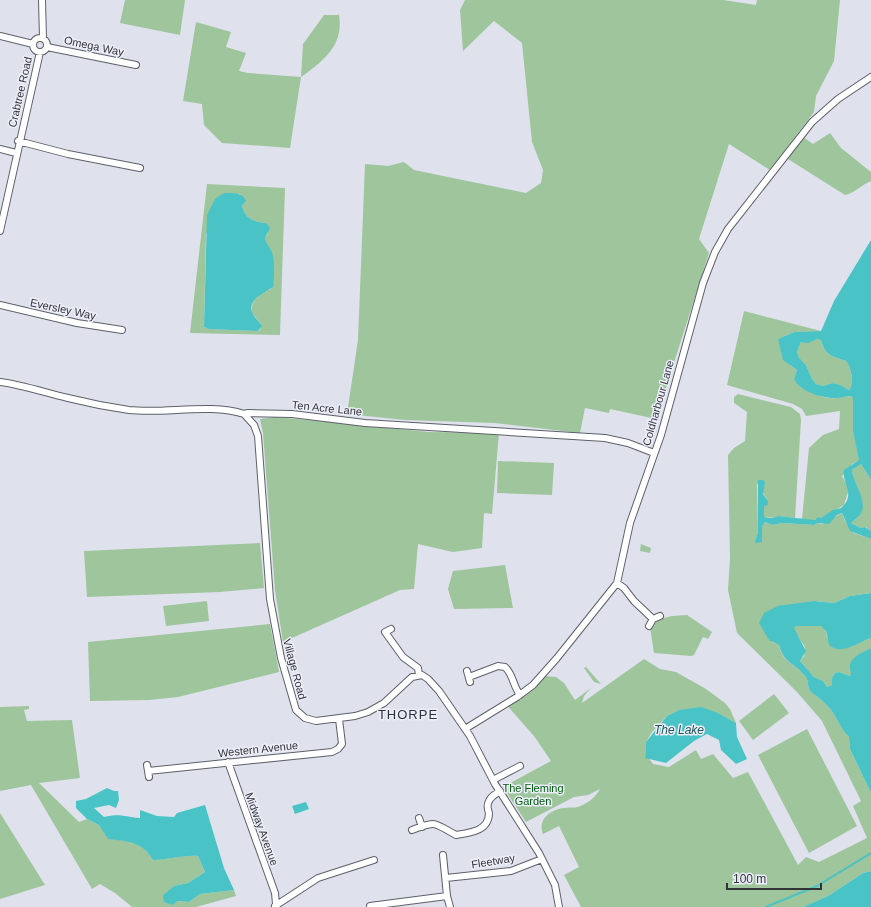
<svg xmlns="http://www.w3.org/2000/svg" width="871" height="907" viewBox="0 0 871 907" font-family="Helvetica,sans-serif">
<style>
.green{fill:#9ec59c;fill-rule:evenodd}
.water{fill:#4ac3c6;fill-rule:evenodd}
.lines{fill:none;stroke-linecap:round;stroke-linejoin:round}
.stream{stroke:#4ac3c6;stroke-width:2}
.minor-casing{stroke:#5e6069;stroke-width:8}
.minor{stroke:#fff;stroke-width:6}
.labels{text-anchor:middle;stroke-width:3;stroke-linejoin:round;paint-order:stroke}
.street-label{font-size:11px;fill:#333438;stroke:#eceffa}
.park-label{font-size:11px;fill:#035e0c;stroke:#eceffa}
.water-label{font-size:12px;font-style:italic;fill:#225657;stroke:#eceffa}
.quarter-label{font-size:13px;letter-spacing:1px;fill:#2e3038;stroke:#eceffa}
</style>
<rect width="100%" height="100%" fill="#dfe2ec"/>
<path class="green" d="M125,0H185L180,35L120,23Z
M465,0H723L756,5L757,0H840L834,61L816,96L814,112L770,170L729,144L699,239L709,253L656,419L610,409L609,413L585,408L580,433L495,423L405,420L347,414L358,340L365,164L388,166L404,162L414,170L526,193L541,183L543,170L532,142L522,43L494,21L463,51L460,10Z
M324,15H339C344,46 323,61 301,77L290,148L222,143L204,125L202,104L183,101L196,22L231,32L226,47L246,53L239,71L248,73L301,77L303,44Z
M830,133L841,148L871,172V181C861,185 855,193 845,195L788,159L803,137L813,144Z
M207,184L285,188L280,335L190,333ZM224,193L240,194L245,202L242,206C245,219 255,222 266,223L268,233L265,238L267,245L271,250V289C260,292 250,301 252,313L261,324L260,330L258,331L209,329L204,327L206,234Z
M744,311L821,331L794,332L778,339L791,366L797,370L794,379C807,390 820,400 837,398C844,397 847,396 853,397V431L860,460L852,464L842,476L849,489L844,505L821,518L811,521L802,519L809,448L823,435L839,429L840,411L806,416L802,409L793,404L727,385Z
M817,339L821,340C825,356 832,356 846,361C851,368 855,382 849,390L839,385L832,383L823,386L816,384L812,379L806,365L799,359L797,352L801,342Z
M738,394L791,407L800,414L801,420L795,518L778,516L775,518L764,517V506L768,501L757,483L758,532L755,541L762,542V527L765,522L772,525L782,523L814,525L818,523L822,524L842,513L845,521L854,533L871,539V593L850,596L834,603L814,601L793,605L772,642L779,645C783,664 794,662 805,676C809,681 807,685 810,691C817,697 825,702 831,710C838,719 841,730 849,737L850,749L871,793V871L863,873L828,896L803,907H581L564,875L579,867L559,826L543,834C537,819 551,809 565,808C570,807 574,808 578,807C588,803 595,798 600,789L588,795L574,797L526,822L503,787L551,761L534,736L504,702L544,676L556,677L564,683L575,700L591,688L584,696L582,703L644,659L660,669L676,672L706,689L725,703L730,709L736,723L718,713L679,710L667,716L652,732L646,742L645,758L648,757L653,764L669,767L696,750L701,759L713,754L733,778L748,772L798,865L806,857L819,862L867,838L853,806L861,801L822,721L797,692L737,633L728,590L730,558L728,455L734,448L745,441L747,412L734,403V397Z
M276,417L429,432L499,433L492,514L484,513L482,548L453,552L418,544L414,589L400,590L283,642L275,590L263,433L260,419Z
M498,461L554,463L552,495L497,493Z
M861,464L871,480V531L866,527L861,528L851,523C854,520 859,518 860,514C867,498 853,486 852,470Z
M260,543L264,588L220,592L87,597L84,551Z
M641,544L651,548L650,553L640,551Z
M505,565L513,608L454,609L448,589L453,571Z
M207,601L209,621L166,626L163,606Z
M687,615L712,632L708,639L703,637L694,655L691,656L654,653L650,627C661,616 671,616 687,615Z
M270,624L279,672L178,697L149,700L90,701L88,642Z
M796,626H821L825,628L827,638L837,649H841L871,638V648L862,653L850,676L839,672L835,673L832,678V685L827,687L823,681L814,677L800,661L804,656L805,647L794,630V627Z
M586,667L601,684L594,682L584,668Z
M774,694L789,713L753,740L739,721Z
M29,706V709L24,710L27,721L72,720L80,778L39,783L79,822L87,819L99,825L108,838C127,841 143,842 153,860C168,860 182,855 198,856L205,872L188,883L174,886L163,895L177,901L189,902L200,894L234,890L236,896L196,907H132L115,893L100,884L92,889L31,785L0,791V707Z
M807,729L857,826L809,853L758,755Z
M0,813L45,885L0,899Z"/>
<path class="water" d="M224,193C232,193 243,192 246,201L242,206C245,219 255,222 266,223L270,228L265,238C266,244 270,247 272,252C275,262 274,277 273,287C264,293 244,301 254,316C256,319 260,322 262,326L258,331L209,329L204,327L207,215L215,199Z
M871,240V480L861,464L852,470C853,484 869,501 860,515C858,518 854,520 851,523L861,528L865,527L871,531V539L850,531L842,513L837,515L829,524L818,523L814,525L782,523L772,525L765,522L762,527V542L756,543L755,541L758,532V480H763L765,482L763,494L768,501V505L764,506V517C769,518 773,519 778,516L815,520L818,517L821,518L833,510L841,508C857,495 841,482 844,470L859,460L853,431V397C847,395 844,398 837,398C824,399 800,392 794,379L797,370L783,360L778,339L794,332L821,331L834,301ZM817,339L821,340C825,356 832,356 846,361C851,368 855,382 849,390L840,385L832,383L823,386L816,384L812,379L806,365L799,358L797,352L801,342L808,343Z
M871,593V638C858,642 842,656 829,645L826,631L821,626H796L794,628L806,651L800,661L814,677L823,681L827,687L832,685V678L835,673L839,672L850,676L851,673C846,658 860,654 871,648V793L850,749L849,737C841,730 838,719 831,710C825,702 817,697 810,691C807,685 809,681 805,676C794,662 784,664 779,645L769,640L759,623L764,613L778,606L814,601L834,603L850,596Z
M701,707L718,713L736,723L737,737L747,759L736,764L721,750L719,740L707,734L694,741L666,763L645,758L646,742L667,716L679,710Z
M107,788L114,791H118L119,800L116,808L109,805L94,808L104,817C120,813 124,817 140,818V810L157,816L174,817L177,813L205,805L224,868L234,890L200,894L189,902L177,901L173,905L164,902L163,895L174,886L188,883L205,872L198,856C183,855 169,860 153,860C143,842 127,841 108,839L99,825L87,819L76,808V801L86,799Z
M306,802L309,809L295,814L292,806Z
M871,871V907H803L828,896L863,873Z"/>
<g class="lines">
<path class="stream" d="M766,907L817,886L871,853"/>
<defs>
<path id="minor" d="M42,0L43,38
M0,36L33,44
M33 45a7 7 0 1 1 14 0a7 7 0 1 1-14 0Z
M47,47L136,65
M18,141L68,154L140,168
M0,149L16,153
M0,231L40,52
M0,305L77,323L122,330
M0,382C23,385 46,393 68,398C88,403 108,407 129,410C166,414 210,403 244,414L248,413L292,414L365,423L605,438L628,443L654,453
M244,414L254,425L258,436L270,599L281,658L296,710L305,718L316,721L355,716L368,712L384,703L412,677L422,675L428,679L439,691L470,736L495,784L539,853L555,885L559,907
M617,583L624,588L634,601L653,619
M649,626L653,619L660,616
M391,629L385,632L403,657L418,668L419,675
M467,671L470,682
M469,677L498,666L505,667C513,674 513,686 520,695
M465,729L517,697L533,685L557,658L617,583L630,523L661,435L703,283L715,252L728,229L812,122L838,99L871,77
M228,762L275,893L276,904
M147,765L149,777
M148,771L332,752L338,749L342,744L339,719
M493,780L520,766
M419,818L422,827
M412,830C438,820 433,823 456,835C470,833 489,831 489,813C488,809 486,806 489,801C491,796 496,794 500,791
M443,855L447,896L450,907
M446,878L511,871L542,859
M275,906L318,878L374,860
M370,906L447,896"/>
</defs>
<use href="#minor" class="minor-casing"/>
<use href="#minor" class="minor"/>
</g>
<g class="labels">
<g class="street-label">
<text transform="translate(94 46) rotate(12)" y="4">Omega Way</text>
<text transform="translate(20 92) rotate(-77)" y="4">Crabtree Road</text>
<text transform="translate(63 309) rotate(12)" y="4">Eversley Way</text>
<text transform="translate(658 403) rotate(-74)" y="4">Coldharbour Lane</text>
<text transform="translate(327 408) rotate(6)" y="4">Ten Acre Lane</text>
<text transform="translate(295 669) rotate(75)" y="4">Village Road</text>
<text transform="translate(258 749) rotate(-6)" y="4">Western Avenue</text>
<text transform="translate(262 829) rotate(70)" y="4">Midway Avenue</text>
<text transform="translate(493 861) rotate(-9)" y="4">Fleetway</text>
</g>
<g class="park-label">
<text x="533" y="792">The Fleming<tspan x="533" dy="13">Garden</tspan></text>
</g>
<g class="water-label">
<text x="679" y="734">The Lake</text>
</g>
<g class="quarter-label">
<text x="408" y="719">THORPE</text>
</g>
</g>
<path d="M727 883v6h94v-6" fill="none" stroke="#333438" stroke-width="2"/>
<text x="733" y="883" font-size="12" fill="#333438" stroke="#eceffa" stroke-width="3" paint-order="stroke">100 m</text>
</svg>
